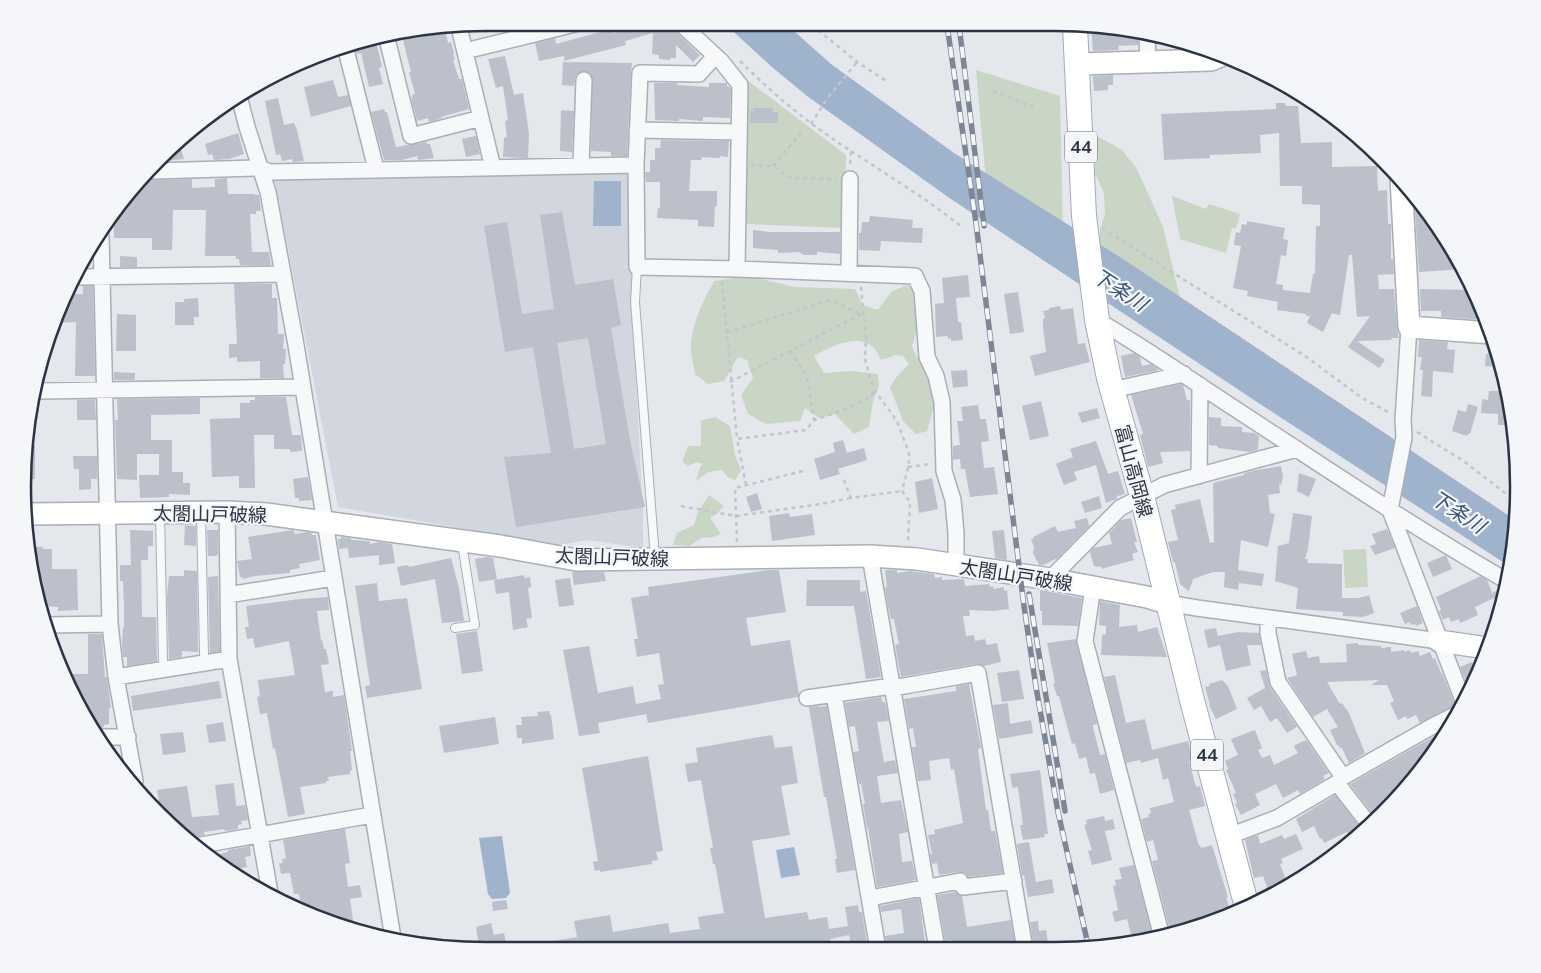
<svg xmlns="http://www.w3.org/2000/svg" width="1541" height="973" viewBox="0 0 1541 973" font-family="Mulish,'Noto Sans JP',sans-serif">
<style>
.built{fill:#d2d6de}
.green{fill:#c9d6c5}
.water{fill:#9fb4cc}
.building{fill:#bbc0ca;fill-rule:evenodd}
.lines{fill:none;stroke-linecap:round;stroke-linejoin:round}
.lane-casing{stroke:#a9aeb7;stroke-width:10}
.street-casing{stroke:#a9aeb7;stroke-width:18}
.secondary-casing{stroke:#a9aeb7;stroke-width:24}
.primary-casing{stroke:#a3abb8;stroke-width:26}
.path{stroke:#c2c5cb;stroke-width:2.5;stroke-dasharray:4 4;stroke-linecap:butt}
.lane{stroke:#f7f8fa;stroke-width:8}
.street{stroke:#f7f8fa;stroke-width:15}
.secondary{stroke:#fff;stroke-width:21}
.primary{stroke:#fff;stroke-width:24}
.rail-casing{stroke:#7d8696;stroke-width:5.5}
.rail{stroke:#f4f6f9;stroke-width:4;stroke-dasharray:11;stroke-linecap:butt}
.labels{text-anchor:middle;stroke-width:4.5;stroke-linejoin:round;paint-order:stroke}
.shield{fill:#f4f6f9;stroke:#676e7b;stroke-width:1}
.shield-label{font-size:18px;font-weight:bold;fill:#2b3445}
.street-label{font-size:19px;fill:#2b3445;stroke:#f4f6f9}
.water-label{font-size:20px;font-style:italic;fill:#34527a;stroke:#f4f6f9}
.rim{fill:none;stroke:#2b3445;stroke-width:2.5}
</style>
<rect width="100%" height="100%" fill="#e4e7ec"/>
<path class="built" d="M631,169L633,328L643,512V548L588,540L559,545L338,507L274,176Z"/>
<path class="green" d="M976,70L1060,96L1063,235L986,182Z
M747,80L846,155L845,228L744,224Z
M1095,135L1122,150L1137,169L1163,227L1180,298L1100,246V229L1105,215L1104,193L1095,174Z
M1172,196L1206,209L1209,204L1240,214L1236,228H1232L1226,253L1180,239Z
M748,276L795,287L855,289L863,305L878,310L891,292L907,285L918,294L919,324L912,346L916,356L928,370L936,400L927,431L916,434L903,421L890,387L898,375L909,364L903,356L896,355L881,360C879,356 876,349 873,347C856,333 830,347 814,356L824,373L853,371L878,374L879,386L873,401L869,427L854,434L835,414L819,418L805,408L800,421L766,424L748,414L741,395L753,378L747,360L738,357L724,381L708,384L695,374C694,367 692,359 691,351C690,327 703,301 714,281Z
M715,417L730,426L735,455L741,470L735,480L728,477L722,470L708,472L696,481L700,467L703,464L697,462L688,466L682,462L688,446H701V421Z
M709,495L724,506L718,513L710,518L721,534L714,537L702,538L689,546L673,545L677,533L694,525L698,512Z
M1366,549L1368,587L1345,588L1343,550Z"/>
<path class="water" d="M725,24H786L831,64L954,153L1123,259L1517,521L1509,566L1254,400L948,197L807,96L772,67Z
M594,181H621V226H593Z
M502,836L510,893L506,898L492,899L488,894L479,838Z
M794,847L800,875L781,878L776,850Z"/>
<path class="building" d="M486,22L511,23V27L484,33L482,23Z
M634,23L672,24L675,31L700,55L693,62L676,45V58H670V60L659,59V55L652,54L653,33L625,41L626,45L564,61V56L539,61L535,43L555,38L556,44L600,32L599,28L611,24L614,33L636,28Z
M1091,26H1113V29H1123L1138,33V45L1118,46L1119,50L1093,51Z
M445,29L448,43L451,42L454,53H453L455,59L453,60L459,79H462L469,109L441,117L442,118L429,122L428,118L417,121L412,101V95L415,94L409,72H411L402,36Z
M376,41L382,67L379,68L383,84L369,87L361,53L357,54L354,44Z
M505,56L514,95L523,93L529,134L528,158L503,157L504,137L507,138L505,121L508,120L503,86L496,88L488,59Z
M563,62L632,63L631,73L627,156H611V152L591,151L592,76L589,72H580L576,75L574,86L562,85Z
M1113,75V85H1108V90L1094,91L1093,76Z
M333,80L338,97L348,95L351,106L311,117L304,87Z
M654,83H677V85L709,87V83H727V86L731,88L730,118L703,117V121L679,119V121L655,120Z
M278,98L284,125L294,123L297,130L304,161L293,162L292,159L282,161L280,154L276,155L265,101Z
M1276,103H1285L1286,106H1298L1301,143L1332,142V167L1377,166L1378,191L1387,190L1388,224H1391V259H1393L1394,274L1378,275L1379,289H1394L1397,328L1399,338H1391L1392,340L1357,341L1385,360L1379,368L1348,347L1370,316L1357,317L1352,255H1349L1340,315L1332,313L1323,332L1307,323L1310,316H1306V314L1277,310L1278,302L1247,296L1248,291L1233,288L1241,246L1234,245L1236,232L1240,233L1242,224L1247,225V221L1285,228L1283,239L1288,240L1286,256L1281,255L1276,284L1283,285V290L1310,293L1313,274H1315L1316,226H1320V205L1302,204V186H1280L1279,133L1260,135L1261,153L1210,155V158L1164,160L1161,114L1276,109Z
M753,108H773L772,112H778V123H750V111H753Z
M384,109L385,112H387L396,147L427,142V144H430L434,158L418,160L417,156L402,160H384L371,112Z
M561,110L574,111L572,152L560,151Z
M238,133L244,154L229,159L214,160L212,154L208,155L205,144Z
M476,136L480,154L466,157L462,139Z
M661,140L729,141L728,157L720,156V158L702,157L701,160H691L689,191H717V206H715L714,227L698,226V220L657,218L658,208H660V182H646L645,172H650V160H655V148H660Z
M180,146L184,159L164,161L172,154Z
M227,178L228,194H255V195H259L261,211H256V214H250L252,252H269L271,265H240L239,259H236V256H205L206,210H173L172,250H152V238H114V212L118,204L146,179L154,180L192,179V188L215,187V179Z
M1414,196L1456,255L1463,269L1419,272Z
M562,212L575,285L613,279L621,325L611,328L630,440L645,507L516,527L504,457L551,453L533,347L505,352L484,226L507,222L522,314L554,309L540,215ZM588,338L606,444L574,449L557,343Z
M870,216L913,220L912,228H923L922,243L881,241L880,251L859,250V233H861L862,222H869Z
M753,230L770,232H840V254L817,252V255H804L799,252L778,253V250L753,248Z
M120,256L137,257V267H120Z
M968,275L970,297L956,298L958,322H961L963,340L951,341V338L948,339V336L936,337L935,304L944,303L942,278Z
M234,284H272V298H277L278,334H284L283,349H286L285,364H283L284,378H260V361L237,362V357L229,358V344H237Z
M83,286H93L95,376H75L76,322L55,323L71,294H83Z
M1420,289L1472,290L1486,320L1441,317V311H1421Z
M1018,292L1024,332L1010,334L1004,294Z
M198,298L199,317H194V325H175V302H184V299Z
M1060,306L1061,310L1073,308L1078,344L1085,343L1090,362L1035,376L1030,356L1046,352L1043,327V319L1045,318L1043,311L1049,310V308Z
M117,314L136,315V351H116Z
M1419,340L1448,342L1447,349L1455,350L1453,373L1433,371L1432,397L1421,396L1423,370H1420L1422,357H1418Z
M1489,345H1496L1501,367L1485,366L1486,354H1488Z
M1134,353L1140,357L1142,366L1151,364L1159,370L1125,377L1121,356Z
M967,370L968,386L953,388L951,371Z
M114,372L135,373V380H114Z
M1181,384L1183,385L1187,400H1190V451L1160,452L1163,463L1148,467L1140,435L1143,434L1131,395Z
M1489,391H1506L1514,425H1498V414L1481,413L1482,399L1488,400Z
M255,397H286L292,435H301L302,451L290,452V449H274V435H254L255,488H239V476L212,477L210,419L240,418V403H250V400H255Z
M200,398V414L151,415V440H172V472H183V483H190V495L169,494V497L140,498L139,475H159V454H137V480L117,479L115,420H118L117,399Z
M77,400H95L96,420H77Z
M1041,401L1049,436L1030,440L1022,406Z
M1468,404L1478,407L1470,434H1468L1467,436L1452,431L1458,410L1466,412Z
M978,405L980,419H986L989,441L981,442L984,468L994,467L998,494L970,497L965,469H961L960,459L953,460V446L960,445L957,421H963L961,407Z
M1097,408L1100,418L1082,423L1078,413Z
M1209,417L1221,418V426L1242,427V432L1254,433L1259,436L1258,450L1250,452L1218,448V446L1209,445Z
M843,440L847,453L864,448L867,460L838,469L840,474L820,480L814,459L835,452L833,443Z
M1096,441L1108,474L1118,471L1125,494L1117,496V499L1106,503L1096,465L1074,472L1077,480L1064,485L1056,464L1073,457L1070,449Z
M29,444L35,445V479H24Z
M73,456H97V479H91V489L79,490V469H74Z
M1281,466L1283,477L1281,485L1279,484L1280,493L1268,495L1270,513L1275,514L1268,547L1241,540L1238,570L1264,574L1262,586L1239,583L1238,590L1224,587L1225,572H1213L1193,579L1189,591L1180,584L1175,562H1173L1168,542L1178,540L1171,510L1176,509L1175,505L1200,499L1210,543L1214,542L1213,483L1244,475V473L1252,471Z
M1299,473L1316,479L1309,497L1297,491Z
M308,477L312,500L299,501V498H295L293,479Z
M932,478L938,509L919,513L915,482Z
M757,493L762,509L751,512L746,497Z
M1099,496L1102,508L1085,513L1081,502Z
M789,513L790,517L812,514L815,535L772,541L769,516Z
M1293,513L1312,516L1308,549L1305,559H1308L1307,563L1342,564V598H1359L1369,595L1374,613L1363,617L1343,616V612L1296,609L1298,588L1275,581L1278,546L1289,543Z
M1087,518L1089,525L1091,524L1058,558L1043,565H1039L1033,553L1034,547L1031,540L1034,538L1033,537L1055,526L1058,532L1076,528L1074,521Z
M1131,518L1137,542H1134L1138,552L1132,554L1134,560L1101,569L1102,567L1094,566L1090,552L1093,548L1112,544L1109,533L1121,520Z
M185,525L196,526V546L184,545Z
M1387,529L1395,548L1375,555L1370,546L1376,544L1372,534Z
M130,530L153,531V546H148V560H141L142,617H156L157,661L127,666V657H123L122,645L123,628H124V606L123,581H120V565H131Z
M207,530H218V554L216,556H208Z
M293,530L295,534L307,532L312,533V535H316L320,560L299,564L300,568L290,570V573L255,576L243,579L242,577H240L237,561L252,559L248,537Z
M1004,530L1007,559L1005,560L995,558L992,531Z
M341,537L351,538V540L369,541L370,544L379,542L392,544L395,563L379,565V555L349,558L348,548L339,549L338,539H341Z
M30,546L43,547V549H52V569H77L78,610L58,611V607L40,606V588H36Z
M1446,555L1452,569L1433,577L1427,563Z
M487,557L493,558L497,579L479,582L475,559Z
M451,558L459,588L464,621L442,623L435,579L401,586L397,567L408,565L409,567Z
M184,570L197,571L198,652L182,651V657L169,659L167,597L169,576H184Z
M769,570H779L786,612L746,618L751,646L790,640L799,694L798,697L648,723L646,714L598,723L600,733L579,736L563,650L589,646L598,693L633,686L636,704L661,699L658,685L664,684L659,653L637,657L634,639H638L631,598L649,595L648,587Z
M885,570H897V573L910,571L934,574L935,578L942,577V580L964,579L965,586L989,584L990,587L994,586L993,589L1004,587V591L1007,590L1009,609L992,611L969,610L970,616H963L966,636L974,635L975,641L985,639L987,645L997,643L1001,662L984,666L976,664L901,677L895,645L899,644L894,619H891L887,601L885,588L887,587Z
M572,572H604L606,581L574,585Z
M524,575L525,578L530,577L531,587L528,588L532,618L526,619L528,627L513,630L509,592L496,594L494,580Z
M218,576L220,651L210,653L208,577Z
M1481,576L1487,580L1493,595V592L1505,590L1503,607L1498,618L1494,598L1475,607L1478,615L1460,623L1459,619L1451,622L1449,617L1443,620L1439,611L1441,610L1436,597Z
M570,578L574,605L559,607L555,580Z
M807,580H860V592L866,591L881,677L866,679L854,606H806Z
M377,583L379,601L407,598L422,689L367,698L365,686L370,685L355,586Z
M1040,590L1082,598L1078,626L1042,625V611H1040Z
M328,597L329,610L317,611L321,640H322L324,649H326L329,664L321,665L325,692L333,691V697L344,695L352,751H350L352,770L350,771V774L328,777L329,781H326V783L300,787L305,814L288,817L275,748L273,749L267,713L260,714L257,697L260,696L258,680L295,675L289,641L255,648L253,638L247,639L245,627H249L246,606L300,599Z
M1100,601L1120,605L1119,627L1137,625L1138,632L1157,627L1167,657L1101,655L1102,635L1106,634V626L1099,625Z
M1417,606L1423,623L1416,626L1415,624L1411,625L1410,622L1405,624L1400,613Z
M1216,628L1220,645L1208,648L1204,630Z
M477,631L483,671L462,674L456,634Z
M1238,632L1259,633L1261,645H1247L1251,665L1226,671L1218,636Z
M88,634H102L105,677H107L111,708H109V724L104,725L103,728H93L69,674H88Z
M1076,639L1097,724L1093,725V727L1100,755L1105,754L1114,790L1100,794L1095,773L1090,774L1086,757L1079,759L1075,743L1072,744L1059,696H1057L1053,684L1055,683L1047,643Z
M1358,643V645L1381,646V648L1391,647V652L1404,650V652L1410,650L1411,653L1418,651L1420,656L1430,652L1433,659L1435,658L1441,673H1442L1455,705L1420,723L1416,715L1407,719L1406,716L1398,720L1390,703L1394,701L1387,685H1371L1379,680L1327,682L1340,704L1342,703L1349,713L1365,753L1349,763L1342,748H1340L1338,745H1337L1330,730L1338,727L1327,709L1313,717L1287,678L1297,675L1292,654L1306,651L1308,658L1319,656L1320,663L1347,662L1346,644Z
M1482,661L1471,691H1470L1460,667L1472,662L1473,665Z
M1019,670L1024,699L1002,702L997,673Z
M1266,670L1270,687L1297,727L1287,733L1277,718L1270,722L1261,706L1254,710L1247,698L1265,688L1260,671Z
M1115,675L1126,723L1145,719L1152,750L1188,741L1193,760L1189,761L1196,787L1200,786L1205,806L1189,810L1199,846L1200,845L1201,848L1212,845L1228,897H1226L1231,914L1175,935H1171L1152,861L1158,860L1153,840L1147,842L1141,819L1149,817L1148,814L1151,813L1150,808L1174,802L1168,778L1163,780L1158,758L1141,763L1140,760L1126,763L1104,677Z
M1222,680L1228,686L1237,709L1216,719L1209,705H1210L1205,687L1210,686L1209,684Z
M219,681L222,698L133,711L131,696Z
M969,684L981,748L978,749L986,810H988L991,831H995L1003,873L968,877L965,873L958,872L939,875L937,863L932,864L930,854H932L928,835L935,834L934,830L963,823L954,769L951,770L949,758L929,761L931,780L918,781L912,747H916L913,728L909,729L904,699L956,691V686Z
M881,697L882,702H885L889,721L877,722L884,762L895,760L898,773L877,776L881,803L901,800L908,832L899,834L902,862L912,861L916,880L877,887L868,827L867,828L863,804H865L861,784H859L853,752L859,751L855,726L849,727L845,703Z
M1008,703L1010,724L1031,720L1033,733L999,739L993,705Z
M819,706V707L827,706L855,870L837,873L835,859H837L826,797H824L809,707Z
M549,711L550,715H551L554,739L522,744V738H517L516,725H522L521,717L538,716L537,712Z
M495,717L499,744L444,753L439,726Z
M223,722L226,741L209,743L206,725Z
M1447,729L1422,769L1384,807L1372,813L1350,784Z
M1255,730L1262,748L1258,750L1262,758L1270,755L1274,765L1298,753L1294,747L1295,745L1306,740L1329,773L1323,776L1325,779L1300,794L1298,790L1283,798L1276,784L1255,794L1260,805L1241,815L1235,804L1237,803L1233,794L1236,793L1226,770L1228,769L1225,761L1238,755L1231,739Z
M183,732L186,752L163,755L160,734Z
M772,735L775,748L792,746L798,783L781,786L790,835L752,841L765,918L807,912L809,920L827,917L829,929L848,926L845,907L858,905L859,912H862L868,949L851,948L849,935L830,939L832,948L550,947L549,942L577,937L574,921L610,915L613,932L668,923L670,933L700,929L698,917L724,913L715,864H713L710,848H713L701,780L688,782L685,764L698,762L696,748Z
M648,756L663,851L656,852L658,860L652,861V864L600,872V870L595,871L593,862L598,861L582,768Z
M1040,770L1048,834H1044L1045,837L1023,840L1020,825H1023L1018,787L1013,788L1012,786L1010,774Z
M234,783L236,806L245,805L248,820L241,821L242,824L238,825V829L225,831L224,829L204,832L205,835L194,837V834L186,835L160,807L157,790L187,786L192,817L219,815L215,785Z
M1335,795L1362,830L1352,839L1347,832L1324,843L1322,838L1320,839L1314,826L1302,832L1296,819Z
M1104,816L1105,821L1113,819L1115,829L1105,831L1112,860L1092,865L1088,851L1092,850L1084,825L1087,824L1086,820Z
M345,829L350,863L345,864L348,887L360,885L362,897L350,899L354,927L309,915L302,911L299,894H294L290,873L281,874L279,863H283L282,859L286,858L283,840Z
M1296,834L1303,849L1281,859L1283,863L1280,864L1288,885L1270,895L1263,876L1254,878L1245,840L1258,835L1260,844L1282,835L1284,839Z
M1029,842L1036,882L1052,879L1054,893L1028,897L1024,875L1022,876L1017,844Z
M250,846L251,856L245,857L247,867L230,870L208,857L228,852V850Z
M1134,865L1153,938L1133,942L1127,919L1115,922L1112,912L1118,910L1113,886L1116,885L1115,880L1122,879L1119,868Z
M955,892L962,896L967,927L1011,920L1016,949H994V947L977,949H953L952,940L945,941L937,895Z
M919,898L926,949H887L885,936L904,933L901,909L881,912L880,906Z
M506,900L508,909L493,911L492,902Z
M1038,921L1039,931L1046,930L1049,949H1034L1030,922Z
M491,923L494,935L504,933L507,947H479L476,927Z"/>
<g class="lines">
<defs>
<path id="lane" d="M637,267L635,302L655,557
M160,514L163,661
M201,514L204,654
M455,628L475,625L462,544"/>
<path id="street" d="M681,24L721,61L740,85L737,269L915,276L922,291L927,357L936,376L942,402L944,471L953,500L956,533V565
M459,27L493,168
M1147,35L1148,62
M387,39L411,136L481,118
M345,46L376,169
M465,51L579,23
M239,96L247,127L268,192L296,345L393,938
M637,130L738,132
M581,165L584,80
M636,165L640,73L699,74L715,56
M154,171L260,168L270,172L636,165L637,267L737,269
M101,236L110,624L116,677L135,781
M849,273L850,179
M79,277L282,274
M1097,320C1144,347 1188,378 1234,408C1324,467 1413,527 1507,581
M1409,327L1403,420L1404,437L1390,510L1464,703
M1112,390L1184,374
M38,391L303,387
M1199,476L1200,385
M227,512L229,659L270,893
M870,556L937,949
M1050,579L1120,508L1164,485L1297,449
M1093,587L1085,641L1162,937
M228,595L333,578
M1167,603L1197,608L1439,641
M1268,618V633L1278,682L1343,777
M47,625L110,624
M116,677L229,659
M893,688L978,673L1025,949
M834,694L878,949
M807,698L892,686
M97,737H128
M1337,783L1368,823
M1229,836L1277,818L1337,783L1343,777L1431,727L1457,714
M196,846L372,815
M870,898L960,881L963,887L1014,881"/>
<path id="secondary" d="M1078,64L1211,60L1223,55
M1401,178L1409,327L1492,333
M26,514L227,512L266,514L500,546L577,560L870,556L917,559L1050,579L1147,597L1167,603
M1439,641L1487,648"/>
<path id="primary" d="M1075,26L1084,216L1097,320L1109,378L1142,496L1192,700L1247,907"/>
</defs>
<use href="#lane" class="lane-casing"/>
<use href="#street" class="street-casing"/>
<use href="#secondary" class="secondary-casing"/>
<use href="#primary" class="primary-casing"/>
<path class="path" d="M812,25L857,62L888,82
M740,61C774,95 810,125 851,151L850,167
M993,91L1037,108
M811,124L829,96L857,62
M851,151L926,200L961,226
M751,165L773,166L791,178L837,179
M773,166L801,133
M1102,228L1308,358L1362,398L1390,413
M722,281L737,439
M861,287L866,337L865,359L871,381L875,391L897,421L909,453V464L902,491L910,502L908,542
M727,332L831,300L860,314
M790,351L807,376L814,420
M730,382L863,313
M1417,432L1462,460L1517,502
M908,467L930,464
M844,480L851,498L902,491
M746,485L737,439L806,430L814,420L846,409L870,397L875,391
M681,506L736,516L821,504L851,498
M737,542L735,488L807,470"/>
<use href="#lane" class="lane"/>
<use href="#street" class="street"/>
<use href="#secondary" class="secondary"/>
<use href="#primary" class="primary"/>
<defs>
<path id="rail" d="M947,25L976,223L1024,606L1036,687L1058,812L1089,949
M959,25L984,226
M1029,594L1065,811"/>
</defs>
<use href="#rail" class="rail-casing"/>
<use href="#rail" class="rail"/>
</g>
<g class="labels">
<g class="shield">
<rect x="1065" y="131.5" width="32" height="31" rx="4"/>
<rect x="1191" y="739.5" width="32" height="31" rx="4"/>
</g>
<g class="shield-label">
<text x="1081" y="153">44</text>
<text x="1207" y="761">44</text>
</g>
<g class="street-label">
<text transform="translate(1134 471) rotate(75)" y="7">富山高岡線</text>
<text transform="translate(210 514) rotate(1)" y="7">太閤山戸破線</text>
<text transform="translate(612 557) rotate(2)" y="7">太閤山戸破線</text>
<text transform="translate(1016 575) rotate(9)" y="7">太閤山戸破線</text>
</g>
<g class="water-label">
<text transform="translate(1120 290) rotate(33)" y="7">下条川</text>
<text transform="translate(1458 512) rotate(33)" y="7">下条川</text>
</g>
</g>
<path d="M0 0H1541V973H0ZM486 31H1055A455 455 0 0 1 1510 486V487A455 455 0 0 1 1055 942H486A455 455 0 0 1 31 487V486A455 455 0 0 1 486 31Z" fill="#f4f6f9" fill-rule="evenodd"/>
<path class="rim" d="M486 31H1055A455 455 0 0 1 1510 486V487A455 455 0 0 1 1055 942H486A455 455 0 0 1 31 487V486A455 455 0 0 1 486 31Z"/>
</svg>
